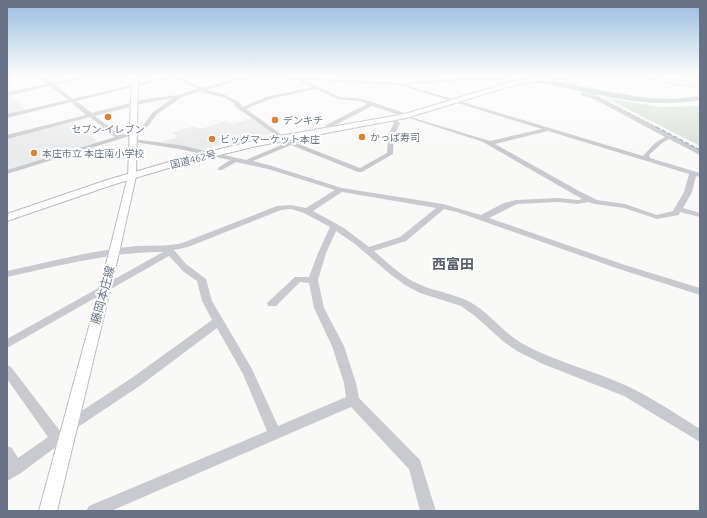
<svg xmlns="http://www.w3.org/2000/svg" width="707" height="518" viewBox="0 0 707 518" font-family="Ubuntu,'Noto Sans JP',sans-serif">
<style>
.built{fill:#eaebeb}
.green{fill:#dae1d9}
.lines{fill:none;stroke-linecap:round;stroke-linejoin:round}
.river{fill:#c1c8ce;fill-rule:evenodd}
.major-casing{stroke:#bbbdc3;stroke-width:2}
.highway-casing{stroke:#b9bbbf;stroke-width:2}
.minor{fill:#c8cacf;fill-rule:evenodd}
.major{fill:#fff;fill-rule:evenodd}
.highway{fill:#fff;fill-rule:evenodd}
.rail-far1{stroke:#a8acb4;stroke-width:1;stroke-dasharray:3.5 1.5;stroke-linecap:butt}
.rail{stroke:#a8acb4;stroke-width:1.5;stroke-dasharray:4.5 2;stroke-linecap:butt}
.poi-dot{fill:#e08131;stroke:#fff;stroke-width:1.5}
.labels{text-anchor:middle;stroke-width:4;stroke-linejoin:round;paint-order:stroke}
.far-poi-label{font-size:10px;fill:#697388;stroke:#fff;text-anchor:start}
.far-street-label{font-size:10px;fill:#697388;stroke:#fff}
.street-label{font-size:12px;fill:#697388;stroke:#fff}
.quarter-label{font-size:14px;font-weight:bold;fill:#575e6d;stroke:#fff}
</style>
<rect width="100%" height="100%" fill="#f9faf8"/>
<path class="built" d="M7,94H9L27,111L7,116Z
M253,118L274,133L198,150L161,142L178,137L172,133L194,126L200,129L226,121L232,124Z
M72,121L98,142L7,170V138Z"/>
<path class="green" d="M606,98L660,107L700,106V146Z"/>
<g class="lines">
<path class="river" d="M522,76H531L610,92L648,98L674,99L700,96V100C653,109 606,96 560,87C549,84 530,83 522,76Z"/>
<defs>
<path id="major" d="M132,76H138L136,176L119,253L57,511H39L109,253L128,176Z"/>
<path id="highway" d="M538,76H568L565,78L536,82L533,81L511,86L406,118L257,146L182,164L115,184L7,221V214L107,180L176,160L257,140L405,114L507,83Z
M642,76H653L680,81L700,82V86L680,85Z"/>
</defs>
<use href="#major" class="major-casing"/>
<use href="#highway" class="highway-casing"/>
<path class="minor" d="M38,76H42L52,83L83,76H90V77L55,85L73,99L170,76H178L202,88L245,76H251V77L206,90L223,94L239,102L243,107L266,97L312,87L300,82V80L262,77L260,76L399,83L643,156L655,143L665,137L596,100L581,95L580,94L583,92L600,98L700,150V155L669,139L662,143L649,155L650,158L700,173V177L696,176L692,192L683,208L700,213V217L680,212L679,215L657,219L624,208L595,204L588,202L578,204L558,202L517,204L489,218L625,265L700,288V295L619,269L457,212L444,209L406,241L374,251C389,264 403,278 421,285C437,292 455,294 470,302C490,313 504,334 525,345C555,361 587,369 618,382C647,394 673,412 700,429V442L624,396L543,364L517,351L504,342L475,316L461,306L420,293L405,285L390,274L355,244L336,231L326,253L318,280L324,308L344,346L356,383L359,398L420,460L436,511H420L409,469L351,407L111,511H86L89,506L267,431L243,374L217,328L141,385L72,431L74,435L72,439L61,443L21,473L7,481V446L12,448L18,458L48,437L7,379V365L11,367L60,431L65,429L64,426L65,422L133,377L212,320L202,301L197,281L184,272L169,256L7,348V339L163,252C110,252 58,266 7,277V271C49,262 94,250 137,246C153,245 166,247 182,243L277,206L291,205L306,208L335,190L268,169L236,162L222,170H218V168L230,160L179,149L134,142L131,140L132,139L179,145L246,160L298,138L297,136L300,134L306,138L296,143L360,168L387,153L388,135L394,123L389,119L392,117L400,123L394,135L393,154L362,172H358L291,145L253,161L272,166L342,188L443,204L481,215L504,203L516,200L558,198L578,200L582,199L483,142L372,106L331,127L330,130H326V125L367,104L360,101L337,99L316,89L270,99L246,109L282,135V137H278L236,107C231,95 211,97 201,91L182,97L157,114L148,126L136,134L7,174V170L115,137L90,117L7,139V135L86,115L71,102L7,118V114L68,100L50,86L7,96V92L47,84ZM174,77L197,89L178,95L145,99L92,113L76,101ZM305,80L399,85L542,129L490,141L404,115V113L363,99L340,97ZM173,98L153,112L144,124L132,132L120,135L95,116L145,103ZM548,131L689,174L684,192L673,211L657,215L625,204L597,200L579,191L495,144ZM342,192L436,208L400,237L369,247L344,228L313,211ZM291,209L304,213L330,227L318,253L309,277H295L267,303L268,306H276L300,282L309,283L314,308L332,346L344,383L346,397L278,426L252,369L212,301L206,279L186,264L174,250L188,247L281,210Z
M511,76H523L501,79L407,84L405,83L407,82Z"/>
<use href="#major" class="major"/>
<use href="#highway" class="highway"/>
<path class="rail-far1" d="M557,76L658,128"/>
<path class="rail" d="M656,127L700,150"/>
</g>
<linearGradient id="sky" x2="0" y2="1"><stop stop-color="#98bcde"/><stop offset="0.51" stop-color="#fcfdfc"/><stop offset="1" stop-color="#fcfdfc" stop-opacity="0"/></linearGradient>
<rect width="707" height="148" fill="url(#sky)"/>
<g class="poi-dot">
<circle cx="108" cy="117" r="4"/>
<circle cx="275" cy="120" r="4"/>
<circle cx="362" cy="137" r="4"/>
<circle cx="212" cy="139" r="4"/>
<circle cx="34" cy="153" r="4"/>
</g>
<g class="labels">
<g class="far-poi-label">
<text x="283" y="124">デンキチ</text>
<text x="108" y="133" text-anchor="middle">セブン-イレブン</text>
<text x="370" y="141">かっぱ寿司</text>
<text x="220" y="143">ビッグマーケット本庄</text>
<text x="42" y="157">本庄市立 本庄南小学校</text>
</g>
<g class="far-street-label">
<text transform="translate(193 159) rotate(-14)" y="4">国道462号</text>
</g>
<g class="street-label">
<text transform="translate(103 295) rotate(-75)" y="4">藤岡本庄線</text>
</g>
<g class="quarter-label">
<text x="453" y="269">西富田</text>
</g>
</g>
<rect width="707" height="518" fill="none" stroke="#697388" stroke-width="16"/>
</svg>
